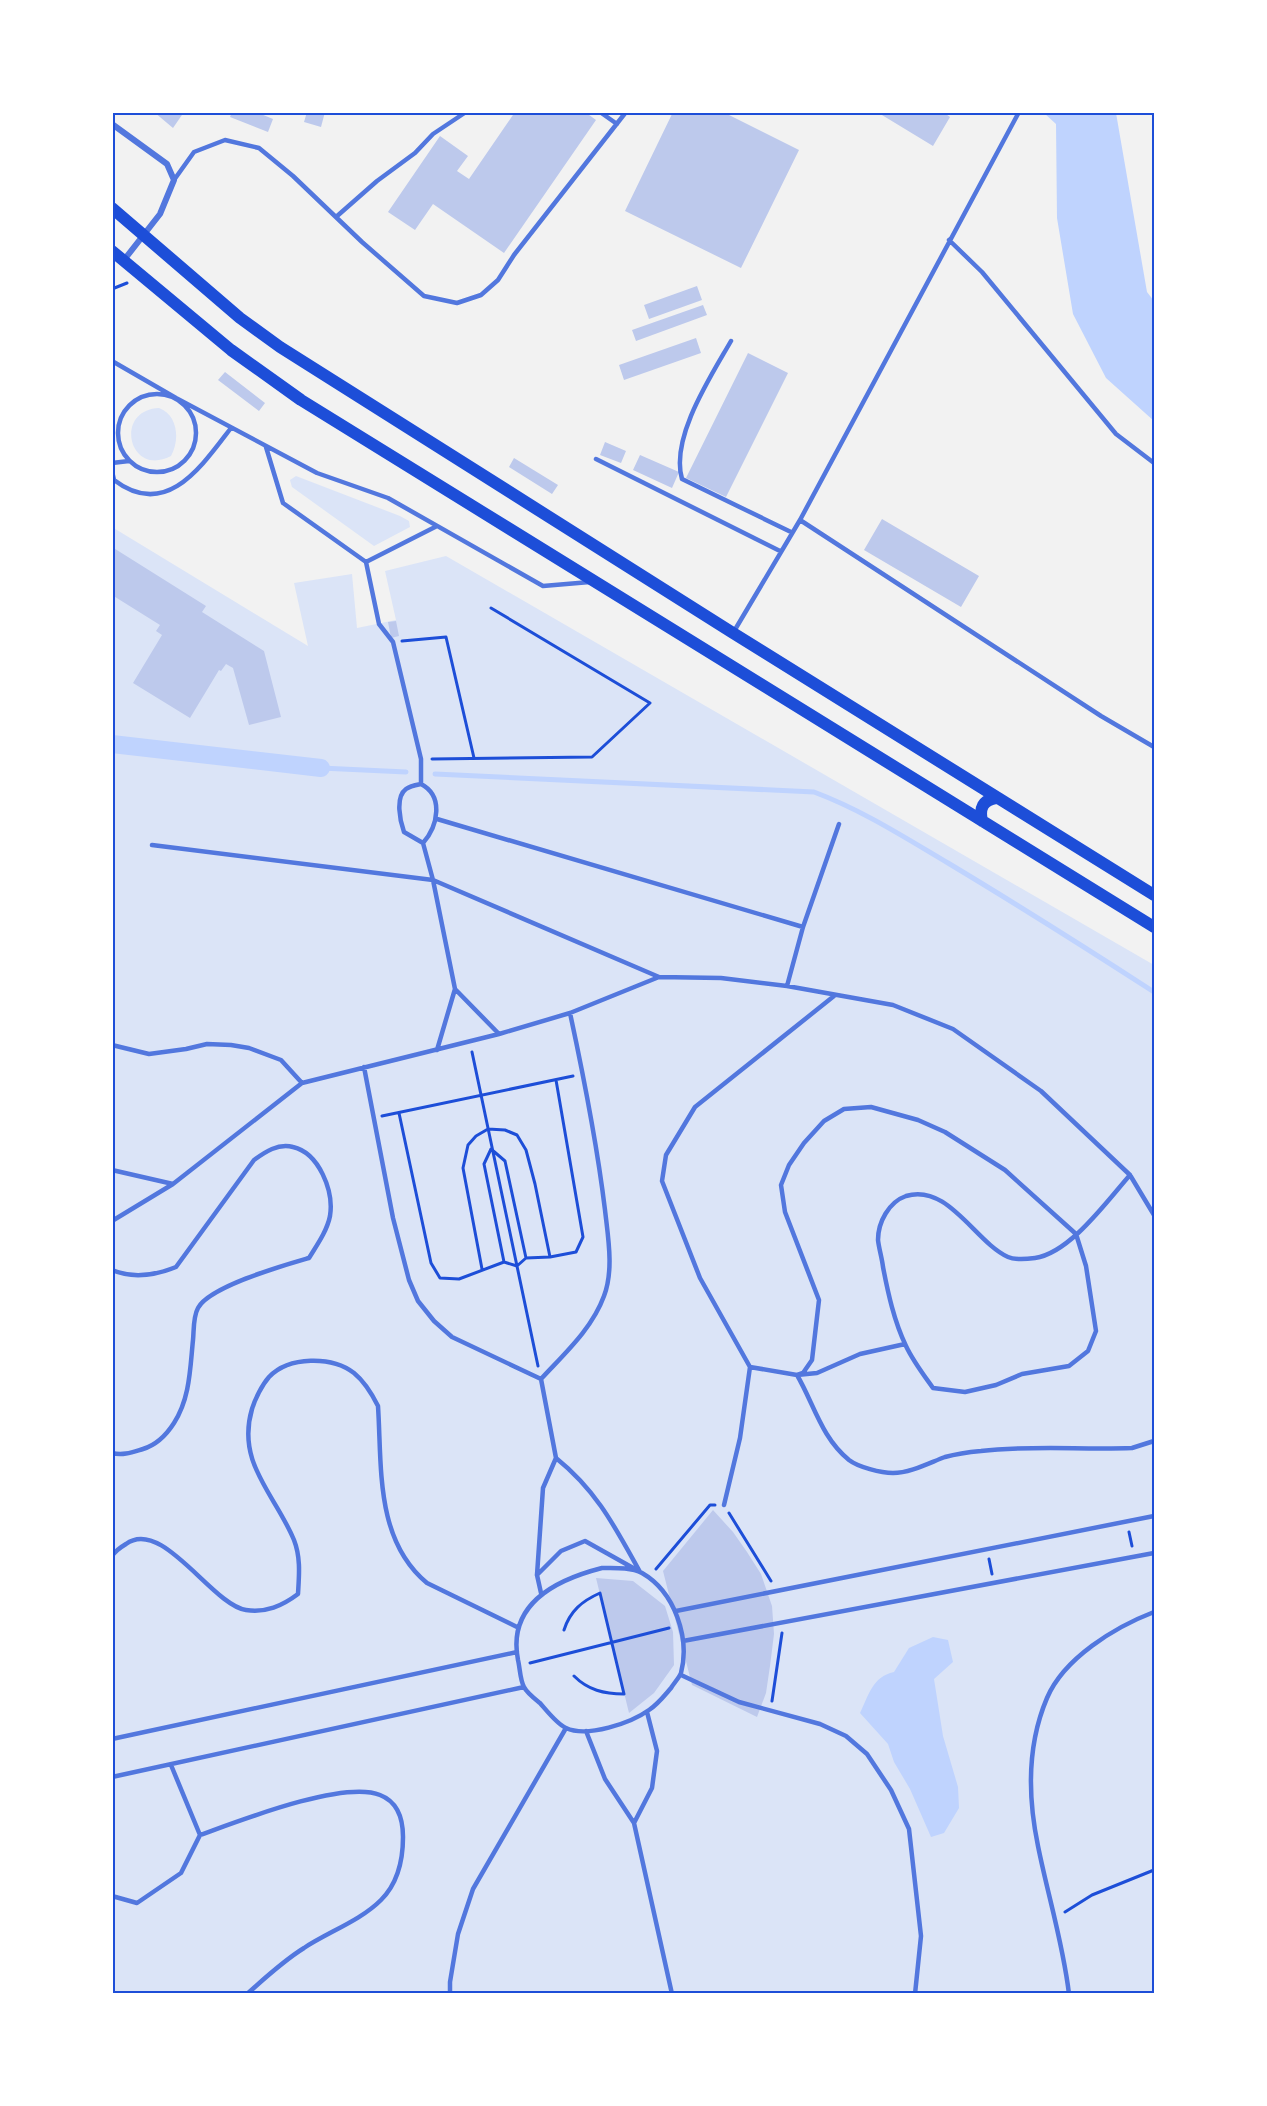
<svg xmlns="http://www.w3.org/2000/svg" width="1267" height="2106" viewBox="0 0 1267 2106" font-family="'PT Sans Narrow',sans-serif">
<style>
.green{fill:#dbe4f7}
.water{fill:#bfd3fe}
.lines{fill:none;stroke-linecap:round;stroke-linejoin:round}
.stream{stroke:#bfd3fe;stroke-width:5}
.canal{stroke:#bfd3fe;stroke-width:18}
.building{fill:#bdc9ec}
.path{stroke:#1d4ed8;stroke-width:3}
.service{stroke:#5277de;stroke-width:4.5}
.minor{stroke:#5277de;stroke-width:6}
.secondary{stroke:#1d4ed8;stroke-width:12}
.neatline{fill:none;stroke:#1d4ed8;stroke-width:2}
</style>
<rect width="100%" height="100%" fill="#f2f2f2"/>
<path class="green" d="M159,408C178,415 180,440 171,456C129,478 113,410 159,408Z
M296,476L400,516L409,521L410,527L374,546L292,487L290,480Z
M112,527L308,646L294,583L352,574L357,628L396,620L385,571L446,556L1154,965V1993H113Z"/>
<path class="water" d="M1044,113H1116L1147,292L1154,301V421L1106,378L1073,314L1057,218L1056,124Z
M933,1637L948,1640L953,1662L934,1679L943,1736L958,1787L959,1808L944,1833L931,1837L910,1789L894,1762L888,1744L860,1713C869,1695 872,1677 894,1672L909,1648Z"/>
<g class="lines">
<path class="stream" d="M321,768L406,772
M435,774L814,792C862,810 904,837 948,863C1018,905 1086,948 1154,992"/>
<path class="canal" d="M112,744L321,768"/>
</g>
<path class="building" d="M154,112H184L173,128Z
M232,112H256L273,119L268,132L230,117Z
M307,112H325L321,127L304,122Z
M515,112H585L596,120L504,253L433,204L415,230L388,212L440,136L468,156L457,171L469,179Z
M673,112H723L799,150L741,268L625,211Z
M877,112H943L950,117L933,146Z
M697,286L702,300L649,319L644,305Z
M703,305L707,315L636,341L632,330Z
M696,338L701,353L624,380L619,365Z
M748,353L788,373L726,497L686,478Z
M225,372L265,403L259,411L218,380Z
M605,442L626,451L621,463L600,455Z
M640,455L679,472L672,488L633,470Z
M514,458L558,485L552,494L509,467Z
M882,519L979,576L961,607L864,550Z
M112,547L206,606L202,612L264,651L281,717L249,725L233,668L226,664L221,671L219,670L190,718L133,683L162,635L156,631L160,625L112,595Z
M396,621L399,636L391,638L388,622Z
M713,1510L733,1532L747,1552L761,1574L772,1606L774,1634L770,1666L766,1693L757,1717L692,1685L663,1571Z
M596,1578L633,1581L665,1606L673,1632L674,1665L654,1693L629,1713Z"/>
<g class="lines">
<path class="path" d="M112,289L127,283
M402,641L446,637L474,758
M432,759L592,757L650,703L491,608
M472,1052L538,1366
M399,1113L431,1263L440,1278L459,1279L504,1262L517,1266L526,1258L550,1257L576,1252L583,1237L556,1080
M382,1116L573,1076
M504,1262L484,1164L491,1149L505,1161L526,1258
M482,1269L463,1168L468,1145L476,1136L488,1129L505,1130L517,1135L526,1150L535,1184L550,1257
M729,1513L771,1581
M1129,1532L1132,1546
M989,1559L992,1574
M656,1569L710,1505H715
M564,1630C570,1611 582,1601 600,1593L624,1694C604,1694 588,1690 574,1676
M530,1663L669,1628
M772,1701L782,1633
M1065,1912L1092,1895L1154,1870"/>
<path class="service" d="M600,112L617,124
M174,180L194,152L225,140L259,148L293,176L362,242L424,296L457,303L481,295L498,280L514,255L626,112
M336,217L377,181L415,153L433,134L466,112
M949,240L982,272L1116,434L1154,463
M731,341C711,376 670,438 682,479L791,532
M112,361L176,398L317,473L388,498L543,586L590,582
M118 433a39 39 0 1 1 78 0a39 39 0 1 1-78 0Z
M266,447L283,503L366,562L379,624L393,642L421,759V784C416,785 410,786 406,789C395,797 400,821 404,832L423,843L433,880L455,989L437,1050
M596,459L780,551
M112,463L129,461
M112,471L114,480C166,520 201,467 231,428
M800,520L1101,716L1154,747
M366,562L437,526
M733,633L800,520L1019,112
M421,784C444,796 438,826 423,843
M437,819L803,927
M152,845L433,880L659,977
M787,986L803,927L839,824
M455,989L499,1034
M112,1045L149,1054L186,1049L207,1044L231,1045L249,1048L281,1060L302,1083
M364,1067L393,1218L409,1280L418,1301L434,1321L452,1337L541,1379
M112,1170L173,1184
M1130,1175C1107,1201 1070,1253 1035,1258C1027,1259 1015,1260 1008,1257C975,1242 948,1183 906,1196C889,1202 878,1222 878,1240C879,1249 882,1258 883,1267C888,1293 894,1321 906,1346C913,1361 923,1374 933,1388L965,1392L996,1385L1022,1374L1069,1366L1088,1351L1096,1331L1086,1266L1076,1234L1005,1170L945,1132L918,1120L871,1107L844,1109L824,1121L804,1143L789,1165L781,1185L785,1212L819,1300L812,1360L803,1373L797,1375C814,1404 821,1437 849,1460C858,1467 881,1473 893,1473C910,1473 929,1463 945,1457C956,1454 970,1452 981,1451C1031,1445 1082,1450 1132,1448L1154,1441
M112,1221L173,1184L302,1083L499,1034L570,1013L659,977L721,978L787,986L893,1005L953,1029L1041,1091L1130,1175L1154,1215
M112,1270C133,1279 156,1275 176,1267L254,1160C265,1152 278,1143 293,1147C319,1153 334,1191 330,1216C327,1231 317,1245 309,1258C285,1265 210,1286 198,1308C193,1317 194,1330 193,1340C190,1369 190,1398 174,1423C167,1434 156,1445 143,1449C133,1452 123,1456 112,1453
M750,1367L797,1375L817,1373L860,1354L905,1344
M541,1379C564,1354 592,1329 604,1296C614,1270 608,1237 605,1210C597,1144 584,1078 570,1013
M541,1379L556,1458L543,1488L537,1575L541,1593
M556,1458C597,1491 615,1527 640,1572
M724,1505L740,1438L750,1367L700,1278L662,1181L666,1155L695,1107L834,996
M112,1556C116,1550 121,1547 126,1544C162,1517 212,1605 246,1610C266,1613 282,1606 298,1594C299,1576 301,1558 294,1540C275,1494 236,1463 252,1409C255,1399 262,1385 269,1377C289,1356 332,1356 354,1373C365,1382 372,1394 378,1406C382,1467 375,1540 427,1583L517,1627
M602,1568C614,1568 631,1567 642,1573C675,1592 690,1638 681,1673C679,1678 674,1683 671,1688C664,1696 658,1704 649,1710C631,1723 587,1738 566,1728C557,1724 547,1711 540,1703C535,1699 527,1693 524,1687C520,1680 520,1668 518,1660C507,1604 555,1580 602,1568Z
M537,1575L561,1551L585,1541L635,1569
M676,1611L1154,1516
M683,1641L1154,1553
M681,1675L739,1702L820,1724L846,1736L867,1754L891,1790L909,1829L921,1936L915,1994
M586,1731L605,1779L634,1823L672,1994
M112,1739L517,1652
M171,1765L200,1835
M112,1777L524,1687
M634,1823L652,1788L657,1751L647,1712
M112,1896L137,1903L181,1873L200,1835C239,1821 343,1780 380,1795C398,1802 403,1820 403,1837C403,1859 398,1883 381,1900C360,1921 328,1932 304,1948C283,1961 265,1978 247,1994
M450,1994V1982L458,1934L473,1889L566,1728
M1069,1994C1063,1943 1048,1896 1038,1846C1028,1798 1027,1745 1047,1698C1064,1658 1115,1627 1154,1612"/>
<path class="minor" d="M112,124L167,164L174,180L160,214L124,260"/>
<path class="secondary" d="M112,208L240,318L280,347L733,633L1154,895
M112,251L231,350L301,400L1154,927
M982,821C979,808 983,800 996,798"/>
</g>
<rect width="1267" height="2106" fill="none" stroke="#ffffff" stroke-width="228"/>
<rect x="114" y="114" width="1039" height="1878" class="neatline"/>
</svg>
